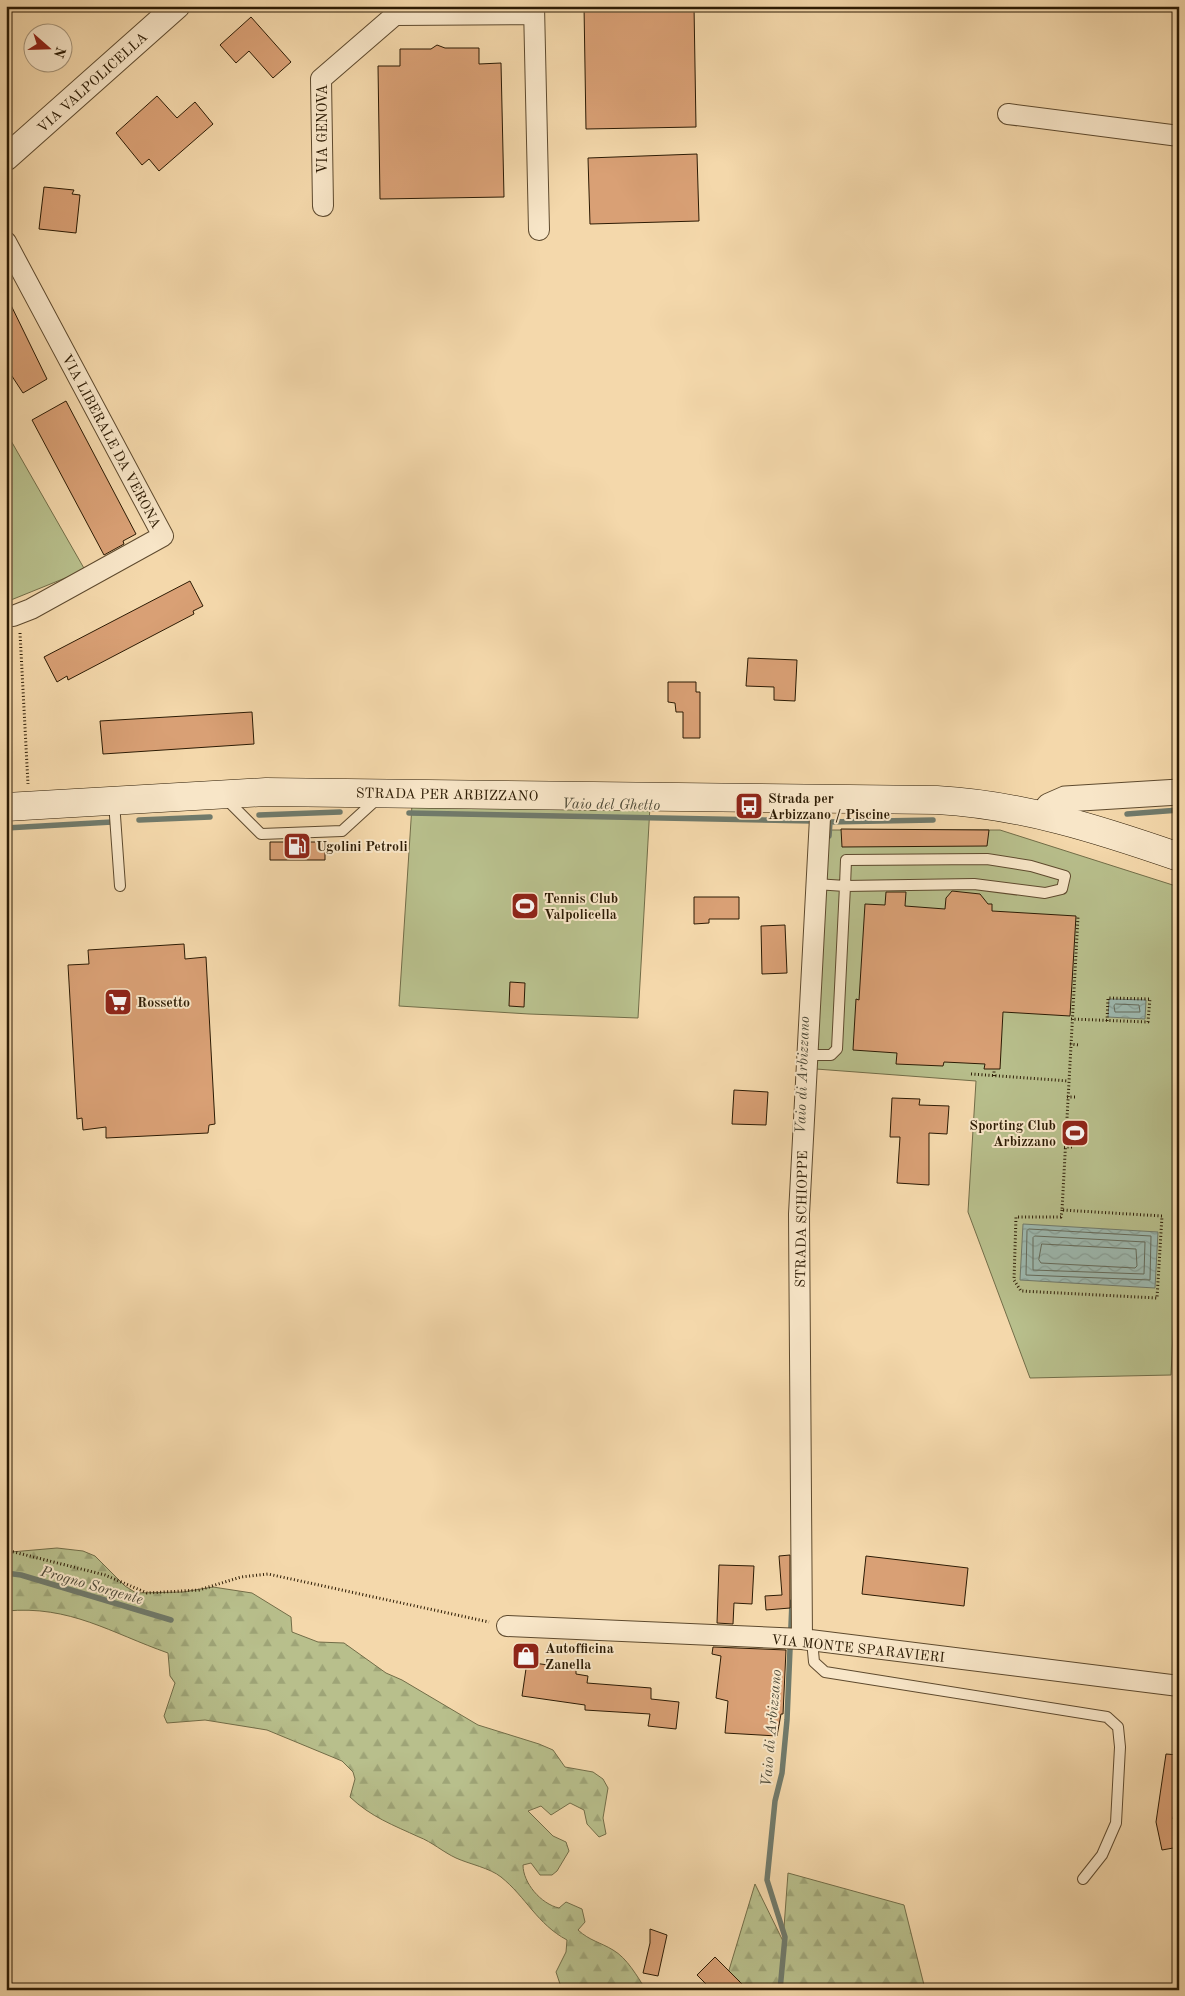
<svg xmlns="http://www.w3.org/2000/svg" width="1185" height="1996" viewBox="0 0 1185 1996" font-family="'Old Standard TT',serif">
<style>
.forest{fill:url(#forest-firs);stroke:#726d48}
.green{fill:#b8bf8c;stroke:#726d48}
.water{fill:url(#water-waves);stroke:#707a6b}
.lines{fill:none;stroke-linecap:round;stroke-linejoin:round}
.shore{stroke:#646a5a;stroke-width:1}
.stream{stroke:#707a6b;stroke-width:5.5}
.building{fill:#d9a075;stroke:#2c1b04}
.service-casing{stroke:#5e4a2e;stroke-width:12}
.minor-casing{stroke:#5e4a2e;stroke-width:22}
.tertiary-casing{stroke:#5e4a2e;stroke-width:27}
.secondary-casing{stroke:#2c1b04;stroke-width:29}
.path{stroke:#2c1b04;stroke-width:3;stroke-dasharray:1 2.5;stroke-linecap:butt}
.service{stroke:#f8e6c8;stroke-width:10}
.minor{stroke:#f8e6c8;stroke-width:20}
.tertiary{stroke:#f8e6c8;stroke-width:25}
.secondary{stroke:#f8e6c8;stroke-width:28}
.labels{text-anchor:middle;stroke-width:4;stroke-linejoin:round;paint-order:stroke}
.street-label{font-size:14px;fill:#2c1b04;stroke:#f8e6c8}
.poi-label{font-size:14px;font-weight:bold;fill:#2c1b04;stroke:#f8e6c8;text-anchor:start}
.water-label{font-size:15px;font-style:italic;fill:#4e4a38;stroke:#f8e6c8}
</style>
<defs>
<pattern id="forest-firs" width="22" height="20" patternUnits="userSpaceOnUse" patternTransform="scale(1.25)"><rect width="22" height="20" fill="#b8bf8c"/><path d="M5 1l3.5 6h-7zM16 11l3.5 6h-7z" fill="#9ea477"/></pattern>
<pattern id="water-waves" width="16" height="10" patternUnits="userSpaceOnUse" patternTransform="scale(1.25)"><rect width="16" height="10" fill="#9db9b0"/><path d="M0 5q4-4 8 0t8 0" fill="none" stroke="#879e96"/></pattern>
</defs>
<rect width="100%" height="100%" fill="#f4d8ab"/>
<filter id="stains"><feTurbulence type="fractalNoise" baseFrequency=".004" numOctaves="4"/><feColorMatrix values="0 0 0 0 .2 0 0 0 0 .09 0 0 0 0 .02 0 0 0 .5 -.17"/></filter>
<radialGradient id="worn" r=".72"><stop offset=".6" stop-color="#630" stop-opacity="0"/><stop offset="1" stop-color="#630" stop-opacity=".3"/></radialGradient>
<path class="forest" d="M57,1548L83,1551L95,1556L125,1586L136,1593L183,1592L213,1587L252,1593L291,1617L292,1632L318,1642L344,1643L386,1673L402,1680L478,1725L539,1744L553,1750L565,1767L593,1772L603,1779L608,1788L603,1818L606,1834L599,1837L587,1824L584,1810L570,1803L551,1815L541,1806L528,1811L553,1836L566,1842L569,1851L557,1871L552,1875H540L531,1863L523,1865C523,1883 541,1904 559,1908L566,1902L582,1909L585,1922L578,1930C590,1941 600,1942 613,1950C627,1958 637,1976 646,1990H562L556,1972L566,1952L567,1940C537,1924 526,1897 501,1877C490,1868 469,1864 456,1858C443,1852 432,1842 419,1837C393,1825 371,1817 350,1797L355,1779L353,1772L342,1761L267,1730L205,1720L167,1723L164,1716L175,1683L170,1676L168,1653C111,1633 70,1605 6,1611V1550L11,1552Z
M788,1873L904,1905L924,1985L935,1990H723L755,1884L783,1941Z"/>
<path class="green" d="M6,432L85,570L6,602Z
M412,805L650,806L638,1018L529,1014L399,1006Z
M829,830H1000L1179,887V1212L1171,1375L1030,1378L968,1212L976,1081L816,1069Z"/>
<path class="water" d="M1109,999L1146,1000L1145,1019L1108,1017Z
M1023,1224L1158,1232L1155,1288L1020,1280Z"/>
<g class="lines">
<path class="shore" d="M1116,1004L1139,1005L1140,1012H1115L1114,1006Z
M1029,1229L1151,1236L1150,1280L1026,1275L1027,1231Z
M1035,1236L1145,1242L1144,1274L1033,1270V1238Z
M1042,1244L1136,1249L1137,1266L1135,1268L1041,1263L1039,1260Z"/>
<path class="stream" d="M409,813L812,821
M1127,814L1179,810
M259,815L340,812
M139,820L210,817
M828,822L933,820
M6,828L112,822
M829,836L830,822
M6,1573L21,1575L171,1620
M780,1990L785,1937L767,1880L775,1801L782,1773L787,1720L792,1602"/>
</g>
<path class="building" d="M584,6H694L696,127L586,129Z
M251,17L291,62L273,78L249,51L236,63L220,45Z
M437,45L445,48H479V64L501,63L504,197L380,199L378,66H400V49H431Z
M157,96L177,118L195,102L213,124L159,171L149,159L142,165L116,133Z
M697,154L699,221L590,224L588,158Z
M44,187L74,190L72,194L80,195L76,233L39,229Z
M6,295L47,379L23,393L6,367Z
M66,401L136,534L123,541L124,544L104,555L32,420Z
M190,581L203,606L193,611L194,614L68,680L67,676L57,682L44,657Z
M748,658L797,660L795,701L774,700V687L746,686Z
M668,682H696V692H700V738H683V712H676L675,703L668,702Z
M252,712L254,744L103,754L100,721Z
M841,829L989,830L987,846L842,847Z
M270,842H325V860H270Z
M952,891L980,894L988,904H992V911L1076,916L1070,1016L1003,1012L1000,1069H984L985,1064L944,1062L943,1066L896,1064L897,1053L853,1050L856,999L859,1000L865,904L885,905L886,892H906L905,906L945,909L946,898Z
M694,897H739V919H709V923L694,924Z
M785,925L787,973L762,974L761,926Z
M184,944L185,959L206,957L215,1124L209,1125L208,1133L106,1138V1127L83,1130L82,1118L77,1119L68,965L89,964L88,950Z
M510,982L525,983L524,1007L509,1006Z
M734,1090L768,1092L766,1125L732,1124Z
M892,1098L920,1099L919,1105L949,1106L947,1134L929,1133V1185L897,1183L900,1137H890Z
M790,1555V1608L766,1610L765,1596L782,1595L779,1556Z
M866,1556L968,1568L964,1606L862,1594Z
M719,1565L754,1566L752,1604L734,1603L733,1624L717,1623Z
M713,1647L786,1650L783,1714H781L777,1736L725,1733L728,1701L716,1698L721,1656L712,1654Z
M527,1662L576,1669V1674L588,1676L587,1683L651,1688V1699L679,1702L676,1729L648,1726L650,1714L585,1710V1705L522,1696Z
M1166,1754L1179,1755V1777L1173,1819L1179,1818V1847L1162,1850L1156,1822Z
M650,1929L667,1935L658,1976L643,1973L650,1943Z
M715,1957L748,1990H712L697,1975Z"/>
<g class="lines">
<defs>
<path id="service" d="M226,799L261,834L342,831L377,799
M114,802L120,886
M807,1055H831L837,1049L845,886L974,884L1045,893L1062,889L1065,876L1031,866L987,859L846,860L845,886L816,884
M812,1640L814,1662L825,1672L1107,1717L1118,1727L1120,1747L1116,1823L1102,1855L1083,1879"/>
<path id="minor" d="M534,6L539,230
M1008,114L1179,136
M323,206L321,79L395,15L534,14
M6,242L163,536L31,609L13,616H6
M507,1626L802,1639L1179,1686
M802,1639L799,1214L821,799"/>
<path id="tertiary" d="M6,158L177,6
M1043,814L1049,806L1065,799L1179,792"/>
<path id="secondary" d="M6,807L266,792L937,800C1023,805 1098,829 1179,857"/>
</defs>
<use href="#service" class="service-casing"/>
<use href="#minor" class="minor-casing"/>
<use href="#tertiary" class="tertiary-casing"/>
<use href="#secondary" class="secondary-casing"/>
<path class="path" d="M20,633L28,784
M1071,1019L1148,1022L1150,998
M1107,1021L1108,998L1150,999
M1070,1044L1079,1045
M971,1074L1068,1081
M994,1076V1069
M1067,1097H1076
M1064,1147H1074
M1062,1210L1061,1217H1016L1014,1280L1021,1291L1157,1298L1162,1216L1062,1210L1078,917
M6,1550L105,1575L147,1593L199,1590L241,1577L268,1574L489,1622"/>
<use href="#service" class="service"/>
<use href="#minor" class="minor"/>
<use href="#tertiary" class="tertiary"/>
<use href="#secondary" class="secondary"/>
</g>
<defs>
<symbol id="bus-square" viewBox="-11 -11 22 22"><rect x="-9" y="-9" width="18" height="18" rx="4" fill="#8f2418" stroke="#f8e6c8"/><path d="M-5-6H5V4H4V6H2V4H-2V6H-4V4H-5ZM-3.5-4V0h7V-4ZM-3.5 1.2v1.5H-2V1.2ZM2 1.2v1.5H3.5V1.2Z" fill="#fff"/></symbol>
<symbol id="fuel-square" viewBox="-11 -11 22 22"><rect x="-9" y="-9" width="18" height="18" rx="4" fill="#8f2418" stroke="#f8e6c8"/><path d="M-5.5-6h7V0h2V4h1.3V-2.5L3-4.5l.8-.8L6-3V5H2.5V1h-1V6h-7ZM-4.2-4.7v3.2H.2V-4.7Z" fill="#fff"/></symbol>
<symbol id="stadium-square" viewBox="-11 -11 22 22"><rect x="-9" y="-9" width="18" height="18" rx="4" fill="#8f2418" stroke="#f8e6c8"/><path d="M0-5a6.5 5 0 1 0 0 10a6.5 5 0 1 0 0-10ZM-3.5-1.8h7v3.6h-7Z" fill="#fff"/></symbol>
<symbol id="supermarket-square" viewBox="-11 -11 22 22"><rect x="-9" y="-9" width="18" height="18" rx="4" fill="#8f2418" stroke="#f8e6c8"/><path d="M-6-5.5h2.5l.6 2H6L4.5 2H-2.5L-4.4-4H-6ZM-1.5 3.2a1.3 1.3 0 1 0 .1 0ZM3 3.2a1.3 1.3 0 1 0 .1 0Z" fill="#fff"/></symbol>
<symbol id="shop-square" viewBox="-11 -11 22 22"><rect x="-9" y="-9" width="18" height="18" rx="4" fill="#8f2418" stroke="#f8e6c8"/><path d="M-5-2.5h2.3a2.7 3.5 0 0 1 5.4 0H5L5.5 6h-11ZM-1.5-2.5h3a1.5 2.3 0 0 0-3 0Z" fill="#fff"/></symbol>
</defs>
<g fill-rule="evenodd">
<use href="#bus-square" x="733" y="790" width="32" height="32"/>
<use href="#fuel-square" x="281" y="830" width="32" height="32"/>
<use href="#stadium-square" x="509" y="890" width="32" height="32"/>
<use href="#supermarket-square" x="102" y="986" width="32" height="32"/>
<use href="#stadium-square" x="1059" y="1117" width="32" height="32"/>
<use href="#shop-square" x="510" y="1640" width="32" height="32"/>
</g>
<g class="labels">
<g class="street-label">
<text transform="translate(92 82) rotate(-42)" y="5">VIA VALPOLICELLA</text>
<text transform="translate(322 129) rotate(-90)" y="5">VIA GENOVA</text>
<text transform="translate(112 441) rotate(62)" y="5">VIA LIBERALE DA VERONA</text>
<text transform="translate(447 794) rotate(1)" y="5">STRADA PER ARBIZZANO</text>
<text transform="translate(801 1219) rotate(-89)" y="5">STRADA SCHIOPPE</text>
<text transform="translate(858 1648) rotate(6)" y="5">VIA MONTE SPARAVIERI</text>
</g>
<g class="poi-label">
<text x="768" y="803">Strada per<tspan x="768" dy="16">Arbizzano / Piscine</tspan></text>
<text x="316" y="851">Ugolini Petroli</text>
<text x="544" y="903">Tennis Club<tspan x="544" dy="16">Valpolicella</tspan></text>
<text x="137" y="1007">Rossetto</text>
<text x="1056" y="1130" text-anchor="end">Sporting Club<tspan x="1056" dy="16">Arbizzano</tspan></text>
<text x="545" y="1653">Autofficina<tspan x="545" dy="16">Zanella</tspan></text>
</g>
<g class="water-label">
<text transform="translate(611 804) rotate(1)" y="5">Vaio del Ghetto</text>
<text transform="translate(802 1075) rotate(-88)" y="5">Vaio di Arbizzano</text>
<text transform="translate(92 1585) rotate(16)" y="5">Progno Sorgente</text>
<text transform="translate(771 1728) rotate(-85)" y="5">Vaio di Arbizzano</text>
</g>
</g>
<rect width="1185" height="1996" fill="none" stroke="#f4d8ab" stroke-width="25"/>
<rect x="8" y="8" width="1170" height="1981" fill="none" stroke="#2c1b04" stroke-width="2.5"/>
<rect x="12" y="12" width="1160" height="1971" fill="none" stroke="#2c1b04"/>
<g transform="translate(48 48) rotate(110)"><circle r="24" fill="#f8e6c8" stroke="#a6957a"/>
<path d="M0-4L9 19L0 12L-9 19Z" fill="#8f2418"/>
<text y="-8" font-size="14" font-weight="bold" text-anchor="middle" fill="#2c1b04">N</text>
</g>
<rect width="100%" height="100%" filter="url(#stains)"/>
<rect width="100%" height="100%" fill="url(#worn)"/>
</svg>
